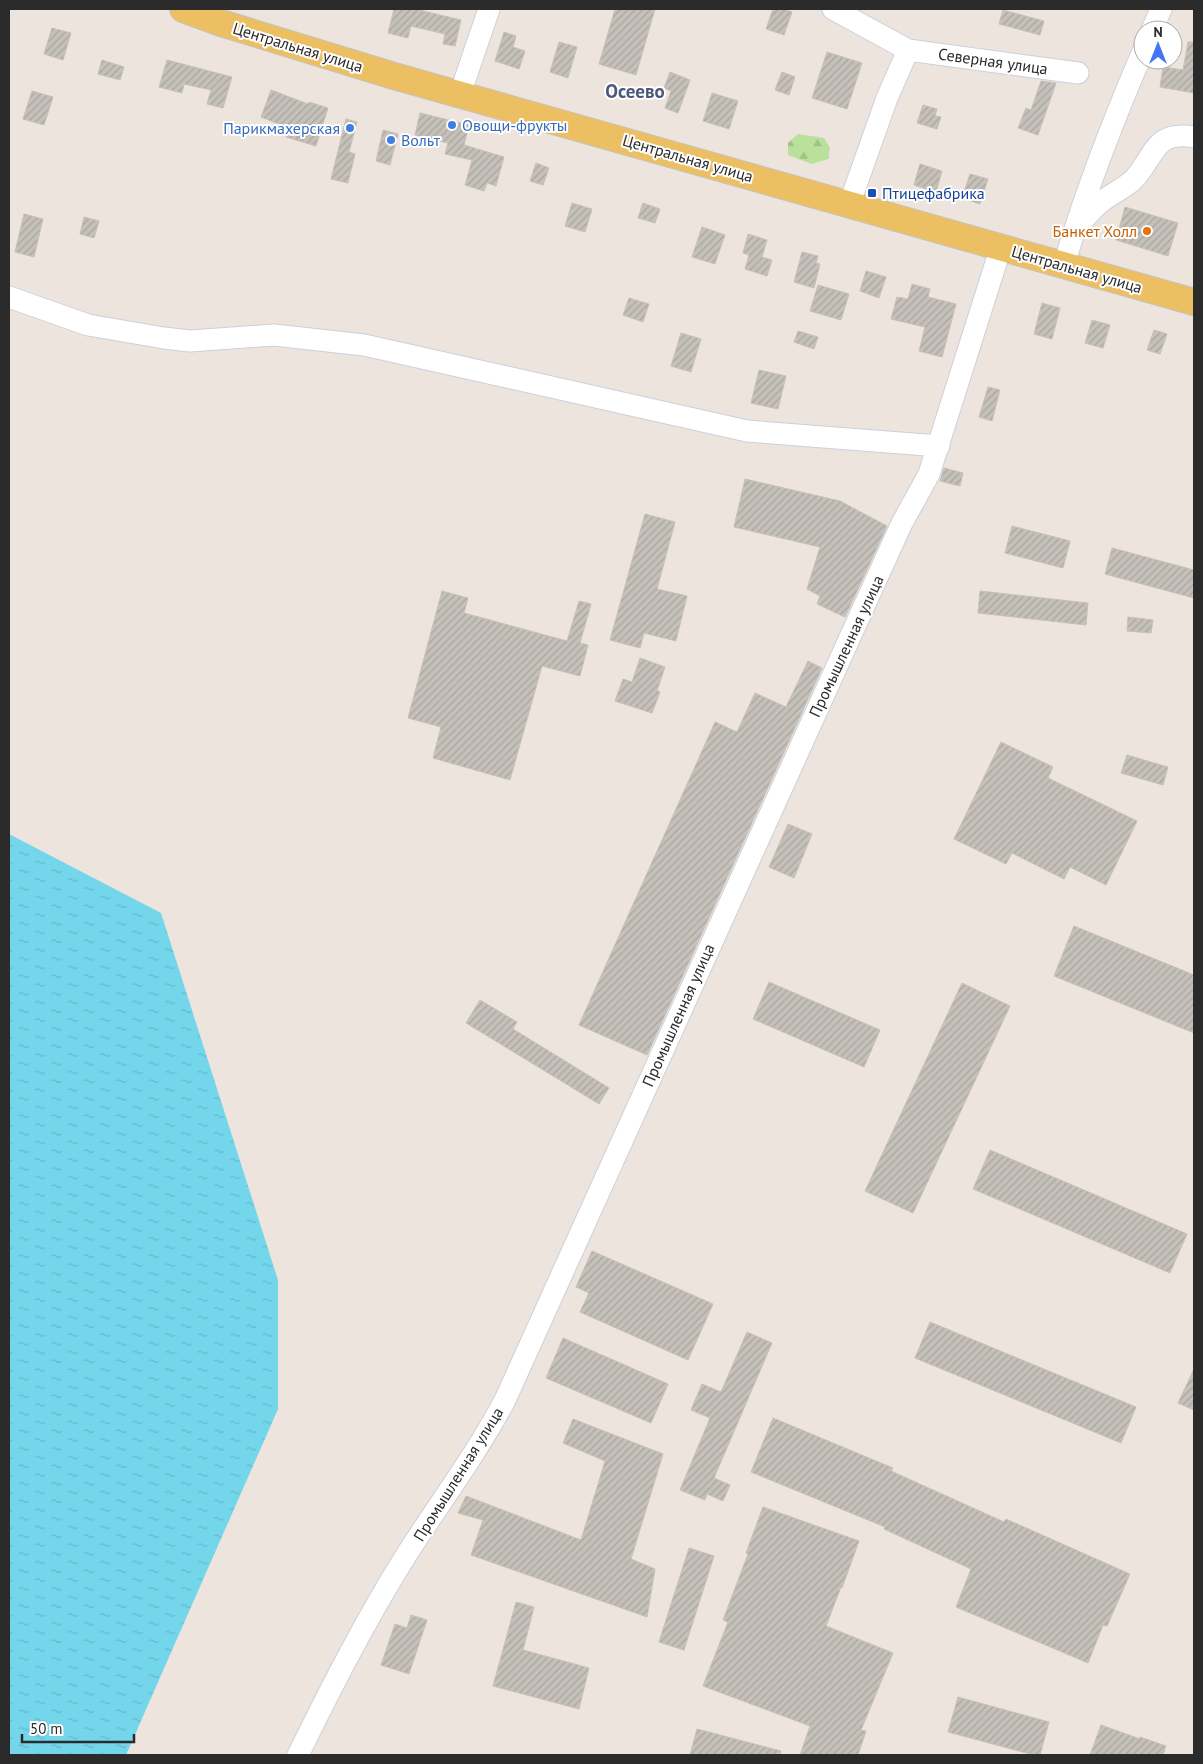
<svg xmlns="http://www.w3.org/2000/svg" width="1203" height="1764" viewBox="0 0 1203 1764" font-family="'PT Sans',sans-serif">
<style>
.forest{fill:url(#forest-firs)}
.water{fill:url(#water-ripples)}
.building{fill:url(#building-hatch);stroke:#c8c0b7}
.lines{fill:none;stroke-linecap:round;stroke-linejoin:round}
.minor-casing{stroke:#ccd0dc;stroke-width:23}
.major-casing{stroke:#c4c4c4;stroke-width:28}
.minor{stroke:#fff;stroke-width:21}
.major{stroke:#ecbf63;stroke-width:26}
.shop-dot{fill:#3f7fe0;stroke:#fff;stroke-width:2}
.transit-dot{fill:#1a4fb4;stroke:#fff;stroke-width:2}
.food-dot{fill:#e8710a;stroke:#fff;stroke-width:2}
.labels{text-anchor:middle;stroke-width:4;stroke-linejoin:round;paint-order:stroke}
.street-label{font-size:16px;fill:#2b2b2b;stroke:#fff}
.shop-label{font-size:16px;fill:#366cbe;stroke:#fff;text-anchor:start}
.transit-label{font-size:16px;fill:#164399;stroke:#fff;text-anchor:start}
.food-label{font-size:16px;fill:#c56008;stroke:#fff;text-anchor:end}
.quarter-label{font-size:19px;font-weight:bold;fill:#4c597a;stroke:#fff}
</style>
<defs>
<pattern id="forest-firs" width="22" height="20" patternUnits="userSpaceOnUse" patternTransform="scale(1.25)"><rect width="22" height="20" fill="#bae19c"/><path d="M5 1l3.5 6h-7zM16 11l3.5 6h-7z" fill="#a0c187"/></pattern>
<pattern id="water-ripples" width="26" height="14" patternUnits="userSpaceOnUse" patternTransform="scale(1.25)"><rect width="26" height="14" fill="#74d6eb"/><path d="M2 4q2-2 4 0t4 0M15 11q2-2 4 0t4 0" fill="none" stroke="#65b8ca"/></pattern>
<pattern id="building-hatch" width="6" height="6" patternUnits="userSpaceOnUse" patternTransform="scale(1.25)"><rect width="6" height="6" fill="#c5c0b9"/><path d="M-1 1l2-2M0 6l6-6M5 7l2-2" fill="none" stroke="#a9a59f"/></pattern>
</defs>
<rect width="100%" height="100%" fill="#ece4dd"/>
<path class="forest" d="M798,134L824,138L830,148L828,159L812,164L788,155V143Z"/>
<path class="water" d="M9,834L161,913L278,1280V1409L126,1755H9Z"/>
<path class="building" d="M394,9H415L461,20L455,46L443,44L445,34L411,26L408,38L388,33Z
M615,9H655L636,75L599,64Z
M773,9H783L792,12L784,35L766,29Z
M1003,10L1044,21L1040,35L999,24Z
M52,28L71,33L63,60L44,54Z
M504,32L516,36L513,47L525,51L519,69L495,61Z
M559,42L577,47L568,78L550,72Z
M1188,42H1194V93L1160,87L1163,67L1183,70Z
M827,52L862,63L847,109L812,98Z
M102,60L124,67L120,80L98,74Z
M167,60L232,77L223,108L207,104L211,90L184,84L182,93L159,87Z
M670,72L690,80L678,113L665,108L671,91L664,88Z
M782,72L795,77L789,95L775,90Z
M1041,81L1056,83L1038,135L1018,128L1026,108L1031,110Z
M271,90L308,104L309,102L328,108L316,146L286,137L289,128L261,117Z
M32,91L53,97L44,125L23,119Z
M712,93L738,101L729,129L703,121Z
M923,105L937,109L935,116L941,117L937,129L917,123Z
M420,113L469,125L464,145L504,157L496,186L487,183L484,191L465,185L472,160L445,154L448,143L415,135Z
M346,119L357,122L349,152L355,154L348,183L331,179Z
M383,130L398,134L390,165L376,161Z
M536,163L549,168L543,185L530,181Z
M920,164L942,171L936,192L914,185Z
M970,174L988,179L980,204L962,198Z
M572,203L592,209L585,232L565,226Z
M643,203L660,209L655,223L638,218Z
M1125,207L1178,223L1168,256L1116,240Z
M24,214L43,219L34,257L15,252Z
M84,217L99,221L94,238L80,234Z
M702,227L725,235L715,264L692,257Z
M748,234L767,240L762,257L772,260L767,276L745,269L749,255L743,253Z
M802,252L818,256L816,263L820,264L814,288L794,282Z
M866,271L886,277L879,298L860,291Z
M912,284L930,289L928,297L956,304L942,357L919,351L925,327L891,319L897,297L908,299Z
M818,285L849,294L841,320L810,311Z
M629,298L649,304L643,322L623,315Z
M1042,303L1060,308L1052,339L1034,334Z
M1092,320L1110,325L1103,348L1085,343Z
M1154,330L1167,334L1160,354L1147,350Z
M798,331L818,337L814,349L794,342Z
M681,333L701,339L691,372L671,366Z
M759,370L786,376L778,409L751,403Z
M988,387L1000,390L992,421L979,417Z
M944,468L963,473L960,486L940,481Z
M745,479L840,501L887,526L845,617L817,604L820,596L807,589L820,547L734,527Z
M645,514L675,522L657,589L687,596L676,641L644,633L640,648L610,640Z
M1012,526L1070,541L1063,568L1005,553Z
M1112,548L1194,570V598L1105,574Z
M442,591L468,598L464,613L567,641L579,601L591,604L580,643L588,645L580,676L542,666L510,780L433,758L441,727L408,718Z
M980,591L1088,603L1086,625L978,613Z
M1128,617L1153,620L1151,633L1127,631Z
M640,658L665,667L657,691L660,692L652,713L615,701L623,679L632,682Z
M808,661L822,668L647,1055L579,1025L715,722L737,732L755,693L786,707Z
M1001,742L1053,767L1048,778L1137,821L1106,885L1070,867L1064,879L1012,853L1006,864L954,839Z
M1127,755L1168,767L1163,785L1121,773Z
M788,824L812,834L794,878L769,867Z
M1074,926L1194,975V1033L1054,976Z
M769,982L880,1030L864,1067L753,1019Z
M962,983L1010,1006L913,1213L865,1191Z
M480,1000L517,1022L513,1029L609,1088L599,1104L466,1023Z
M990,1150L1187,1234L1170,1273L973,1189Z
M592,1251L713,1304L688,1360L580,1312L589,1293L576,1287Z
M930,1322L1136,1407L1121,1443L915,1358Z
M747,1332L772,1343L714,1478L730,1485L723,1501L707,1494L705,1500L680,1490L710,1418L691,1410L702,1384L721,1392Z
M563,1338L668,1384L651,1423L546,1378Z
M1194,1369V1410L1178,1403Z
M773,1418L893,1468L891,1471L1004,1522L1006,1519L1130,1574L1107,1626L1103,1625L1088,1663L956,1607L971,1569L884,1529L885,1527L751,1472Z
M573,1419L663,1454L631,1559L655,1569L647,1617L471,1555L483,1520L458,1513L466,1496L581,1540L605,1461L563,1443Z
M763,1507L859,1541L842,1588L841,1587L826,1626L893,1653L861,1730L866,1731L858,1755H800L810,1726L703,1686L728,1622L723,1620L748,1554L746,1553Z
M689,1548L714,1556L684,1650L659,1642Z
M516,1602L534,1607L523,1650L589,1668L579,1709L493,1686Z
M411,1615L427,1620L409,1674L381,1665L395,1624L407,1628Z
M958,1697L1049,1722L1040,1755H1034L948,1732Z
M1101,1725L1140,1739V1737L1166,1746L1163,1755H1090Z
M697,1729L781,1751L780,1755H690Z"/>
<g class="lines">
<defs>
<path id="minor" d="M833,9L908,50L1078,73
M1152,30L1161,9
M460,94L489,9
M849,205L887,98L908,50
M1081,223C1087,216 1093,208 1100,203C1110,194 1126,188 1135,178C1155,156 1154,130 1194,137
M1064,265C1085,192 1113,121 1143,51
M9,297L88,325L164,338L190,341L274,335L364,345L747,431L939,446
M298,1755C331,1688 365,1621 405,1557C438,1505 476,1455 505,1400L856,624L902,523L929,474L1001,247"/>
<path id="major" d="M183,9L221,23L394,76L1194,302"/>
</defs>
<use href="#minor" class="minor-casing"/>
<use href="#major" class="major-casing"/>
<use href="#minor" class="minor"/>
<use href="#major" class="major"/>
</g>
<g class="shop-dot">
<circle cx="452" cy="125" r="5"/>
<circle cx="350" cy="128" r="5"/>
<circle cx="391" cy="140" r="5"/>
</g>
<rect class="transit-dot" x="867" y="188" width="10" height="10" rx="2.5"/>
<circle class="food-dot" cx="1147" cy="231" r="5"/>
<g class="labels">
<g class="street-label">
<text transform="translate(298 47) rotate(17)" y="6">Центральная улица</text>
<text transform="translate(993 61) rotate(8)" y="6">Северная улица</text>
<text transform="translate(688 158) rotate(16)" y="6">Центральная улица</text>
<text transform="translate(1077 269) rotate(16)" y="6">Центральная улица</text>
<text transform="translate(846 646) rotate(-65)" y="6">Промышленная улица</text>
<text transform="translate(678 1015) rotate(-66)" y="6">Промышленная улица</text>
<text transform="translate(458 1474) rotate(-58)" y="6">Промышленная улица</text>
</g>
<g class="shop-label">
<text x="462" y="131">Овощи-фрукты</text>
<text x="340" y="134" text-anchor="end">Парикмахерская</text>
<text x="401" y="146">Вольт</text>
</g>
<g class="transit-label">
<text x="882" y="199">Птицефабрика</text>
</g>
<g class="food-label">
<text x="1137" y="237">Банкет Холл</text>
</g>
<g class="quarter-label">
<text x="635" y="98">Осеево</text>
</g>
</g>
<rect width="1203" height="1764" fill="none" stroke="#2b2b2b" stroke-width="20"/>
<g transform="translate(1158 45)"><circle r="24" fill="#ffffff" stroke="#aaaaaa"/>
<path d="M0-4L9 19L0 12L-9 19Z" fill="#4375f4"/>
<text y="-8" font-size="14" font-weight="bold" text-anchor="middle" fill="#2b2b2b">N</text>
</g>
<path d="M22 1734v8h112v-8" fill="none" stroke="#2b2b2b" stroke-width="2.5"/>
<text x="30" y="1734" font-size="15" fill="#2b2b2b" stroke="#ffffff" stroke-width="4" paint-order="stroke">50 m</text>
</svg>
